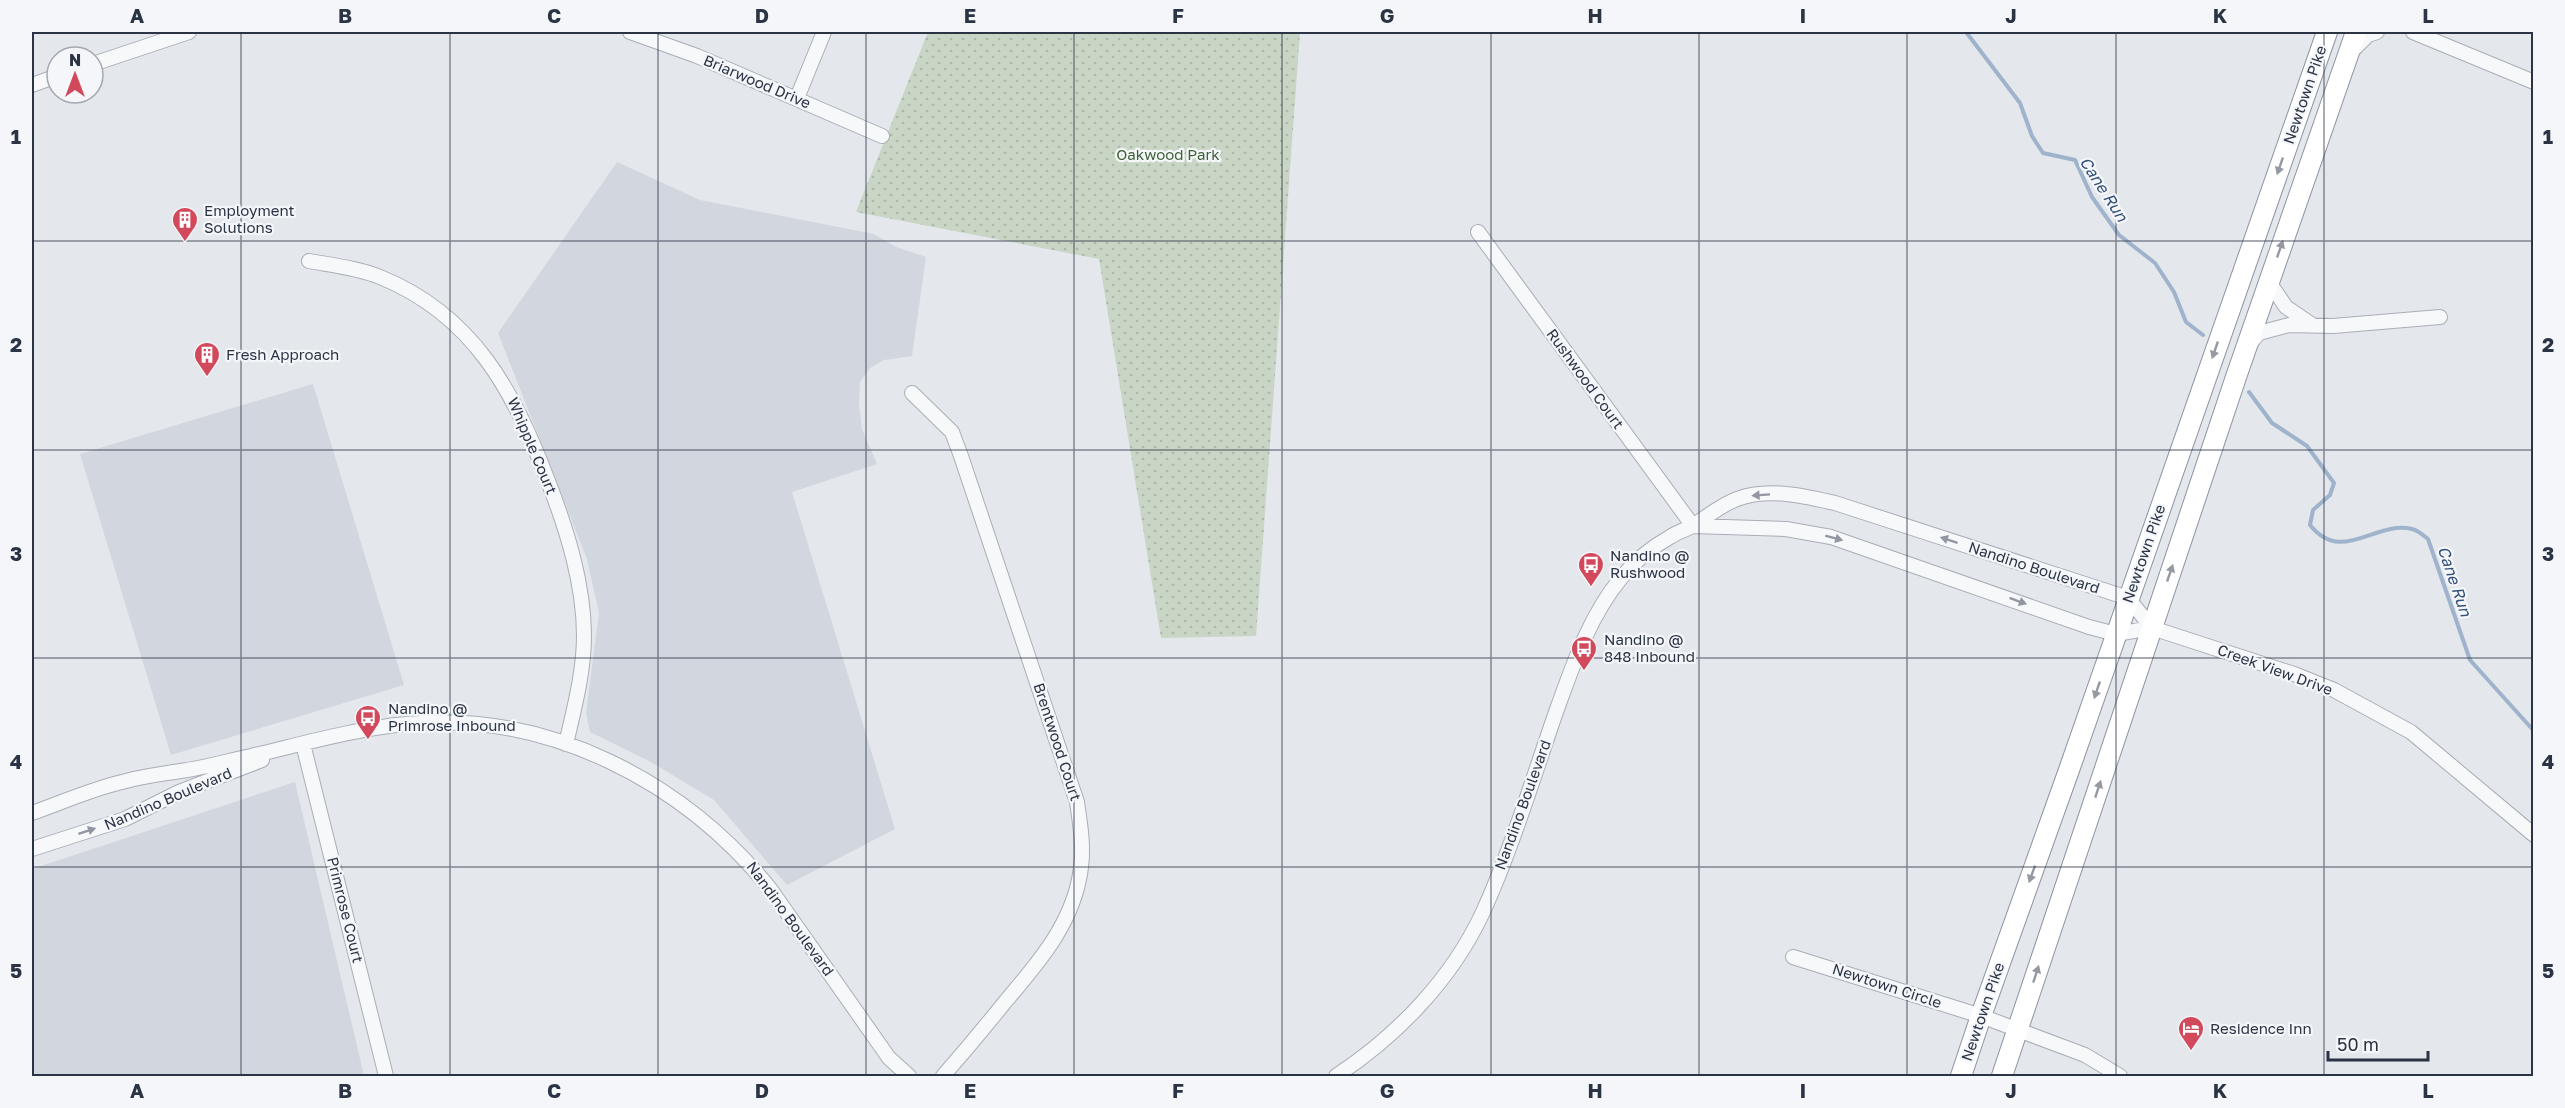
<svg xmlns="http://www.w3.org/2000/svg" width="2565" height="1108" viewBox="0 0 2565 1108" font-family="'Golos Text',sans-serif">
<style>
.built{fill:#d2d6de}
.park{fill:url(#park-dots)}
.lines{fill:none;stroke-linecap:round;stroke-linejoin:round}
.stream{stroke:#9fb4cc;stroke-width:4}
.minor-casing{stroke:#a9aeb7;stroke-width:16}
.highway-casing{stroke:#8b94a3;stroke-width:22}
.minor{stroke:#f7f8fa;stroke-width:14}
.highway{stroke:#fff;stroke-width:20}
.oneway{fill:#959aa2}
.oneway2{fill:#9196a0}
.grid{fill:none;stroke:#2b3445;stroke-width:1.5;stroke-opacity:0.55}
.labels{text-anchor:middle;stroke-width:4.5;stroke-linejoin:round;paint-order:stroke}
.street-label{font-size:15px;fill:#2b3445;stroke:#f4f6f9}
.park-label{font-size:15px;fill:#3f6138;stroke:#f4f6f9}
.poi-label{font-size:15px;fill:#2b3445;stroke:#f4f6f9;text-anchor:start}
.water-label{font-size:16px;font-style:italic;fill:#34527a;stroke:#f4f6f9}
.neatline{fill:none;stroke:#2b3445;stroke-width:2}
.grid-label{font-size:20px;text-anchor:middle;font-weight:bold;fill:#2b3445}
</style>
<defs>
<pattern id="park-dots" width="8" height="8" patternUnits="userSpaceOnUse" patternTransform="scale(1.5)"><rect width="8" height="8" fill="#c9d6c5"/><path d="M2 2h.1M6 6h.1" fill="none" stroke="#adb8ab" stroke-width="1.8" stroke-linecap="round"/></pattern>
</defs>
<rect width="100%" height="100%" fill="#e4e7ec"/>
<path class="built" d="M617,162L700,200L874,234L896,247L926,257L912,356L884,360L870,368L860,382L859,404L862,429L877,464L792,492L895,829L787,885L714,800L651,762L590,732L586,713L599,613L587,559L498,333Z
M313,384L404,685L171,755L80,454Z
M295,782L364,1076H32V869Z"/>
<path class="park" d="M928,32H1300L1256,636L1161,638L1099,259L856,212Z"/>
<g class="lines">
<path class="stream" d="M1966,32L2020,103L2032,136L2043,153L2075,160L2092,197L2119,235L2155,263L2174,292L2186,322L2203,335
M2249,392L2272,423L2307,446L2334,483L2330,495L2313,510L2310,525C2342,565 2375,520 2412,529C2418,530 2424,536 2428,539L2470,660L2534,731"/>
<defs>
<path id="minor" d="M630,32L697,56L882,136
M2413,32L2534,82
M2353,50L2368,35L2377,32
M93,64L189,32
M32,85L57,76
M797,98L824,32
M1478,232L1693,526
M309,261C331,265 359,268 380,277C474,315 514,392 548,481C567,530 584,584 584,636C584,672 574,709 566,744
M2269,282L2286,307L2311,324
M2249,345L2259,333L2289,325L2333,326L2440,317
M912,393L952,432L961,456L1077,802C1080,823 1084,846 1081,867C1075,921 1039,962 1005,1002C985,1027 964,1052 943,1076
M1693,526L1786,529L1831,537L2089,627L2116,634L2152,628L2294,674L2334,690L2411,732L2534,835
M303,744L386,1076
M32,813C63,802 94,788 126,781C144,776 162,774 180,771C204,768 227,761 251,756C302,744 354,729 406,724C547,710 685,782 771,890L889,1058L909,1076
M32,849L125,819L179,792L262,760
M1793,957L1981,1016L2085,1055L2120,1076
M1336,1076C1397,1036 1452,979 1483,912C1512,848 1533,778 1556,712C1573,665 1589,617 1621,578C1634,562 1652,547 1670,537C1677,532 1686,530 1694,525C1708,516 1721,505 1737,499C1768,487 1804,496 1835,503L2128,598L2152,628"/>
<path id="highway" d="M1961,1076L1981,1016L2069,770L2327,32
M2002,1076L2236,377L2356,32"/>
</defs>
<use href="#minor" class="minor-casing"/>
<use href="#highway" class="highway-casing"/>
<use href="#minor" class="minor"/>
<use href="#highway" class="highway"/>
</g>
<defs><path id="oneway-solid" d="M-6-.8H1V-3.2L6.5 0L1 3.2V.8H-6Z" transform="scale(1.5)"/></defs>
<g class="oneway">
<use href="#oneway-solid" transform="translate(2280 166) rotate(109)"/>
<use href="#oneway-solid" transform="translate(2280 249) rotate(-71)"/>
<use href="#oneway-solid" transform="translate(2215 350) rotate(109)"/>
<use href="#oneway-solid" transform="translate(2170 573) rotate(-71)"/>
<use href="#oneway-solid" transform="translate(2097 690) rotate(109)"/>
<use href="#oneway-solid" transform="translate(2098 789) rotate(-72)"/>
<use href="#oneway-solid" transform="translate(2032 874) rotate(110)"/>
<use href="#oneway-solid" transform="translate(2036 974) rotate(-72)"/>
</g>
<g class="oneway2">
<use href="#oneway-solid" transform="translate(1761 495) rotate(176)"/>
<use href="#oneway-solid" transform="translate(1834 538) rotate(15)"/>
<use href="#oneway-solid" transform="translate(1949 540) rotate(-162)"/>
<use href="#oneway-solid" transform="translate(2018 601) rotate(20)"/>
<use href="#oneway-solid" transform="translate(87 831) rotate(-18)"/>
</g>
<path class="grid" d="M241,32V1076M450,32V1076M658,32V1076M866,32V1076M1074,32V1076M1282,32V1076M1491,32V1076M1699,32V1076M1907,32V1076M2116,32V1076M2324,32V1076M32,241H2534M32,450H2534M32,658H2534M32,867H2534"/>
<defs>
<symbol id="building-pin" viewBox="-11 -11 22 30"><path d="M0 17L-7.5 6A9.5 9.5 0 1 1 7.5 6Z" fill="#d1495b" stroke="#f4f6f9"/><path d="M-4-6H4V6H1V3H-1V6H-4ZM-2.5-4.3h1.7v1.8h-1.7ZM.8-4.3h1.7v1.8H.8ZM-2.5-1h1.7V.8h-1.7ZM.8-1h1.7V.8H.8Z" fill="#fff"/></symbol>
<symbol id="bus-pin" viewBox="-11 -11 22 30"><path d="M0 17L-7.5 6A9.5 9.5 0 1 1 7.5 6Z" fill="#d1495b" stroke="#f4f6f9"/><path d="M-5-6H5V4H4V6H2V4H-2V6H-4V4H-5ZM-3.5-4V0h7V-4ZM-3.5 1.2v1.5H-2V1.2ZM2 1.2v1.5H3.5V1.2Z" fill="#fff"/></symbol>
<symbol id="hotel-pin" viewBox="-11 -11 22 30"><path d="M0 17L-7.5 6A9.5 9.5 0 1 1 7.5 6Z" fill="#d1495b" stroke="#f4f6f9"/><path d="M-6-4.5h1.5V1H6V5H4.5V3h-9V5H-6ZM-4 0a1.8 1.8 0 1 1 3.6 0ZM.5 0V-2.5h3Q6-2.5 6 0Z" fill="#fff"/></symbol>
</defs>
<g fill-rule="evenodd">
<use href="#building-pin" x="170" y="205" width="30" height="40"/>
<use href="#building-pin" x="192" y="340" width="30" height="40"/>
<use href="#bus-pin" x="1576" y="550" width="30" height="40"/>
<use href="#bus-pin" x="1569" y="634" width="30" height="40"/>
<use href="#bus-pin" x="353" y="703" width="30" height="40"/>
<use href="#hotel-pin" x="2176" y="1014" width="30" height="40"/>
</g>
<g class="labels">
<g class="street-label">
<text transform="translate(757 82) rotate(23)" y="5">Briarwood Drive</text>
<text transform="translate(2305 95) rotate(-71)" y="5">Newtown Pike</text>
<text transform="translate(1585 379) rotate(54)" y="5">Rushwood Court</text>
<text transform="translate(532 446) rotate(67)" y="5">Whipple Court</text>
<text transform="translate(2144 554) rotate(-71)" y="5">Newtown Pike</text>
<text transform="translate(2034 568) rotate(18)" y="5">Nandino Boulevard</text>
<text transform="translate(2275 670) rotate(20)" y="5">Creek View Drive</text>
<text transform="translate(1057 742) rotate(72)" y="5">Brentwood Court</text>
<text transform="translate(168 799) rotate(-23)" y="5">Nandino Boulevard</text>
<text transform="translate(1523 805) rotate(-70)" y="5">Nandino Boulevard</text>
<text transform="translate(345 910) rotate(76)" y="5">Primrose Court</text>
<text transform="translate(790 919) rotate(54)" y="5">Nandino Boulevard</text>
<text transform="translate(1887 986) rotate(18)" y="5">Newtown Circle</text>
<text transform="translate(1983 1012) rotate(-71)" y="5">Newtown Pike</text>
</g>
<g class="park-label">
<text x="1168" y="160">Oakwood Park</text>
</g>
<g class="poi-label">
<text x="204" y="216">Employment<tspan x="204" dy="17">Solutions</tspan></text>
<text x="226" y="360">Fresh Approach</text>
<text x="1610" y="561">Nandino @<tspan x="1610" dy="17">Rushwood</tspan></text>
<text x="1604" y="645">Nandino @<tspan x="1604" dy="17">848 Inbound</tspan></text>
<text x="388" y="714">Nandino @<tspan x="388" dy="17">Primrose Inbound</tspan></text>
<text x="2210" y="1034">Residence Inn</text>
</g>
<g class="water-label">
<text transform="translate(2104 189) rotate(57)" y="6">Cane Run</text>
<text transform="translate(2455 581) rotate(71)" y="6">Cane Run</text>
</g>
</g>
<rect width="2565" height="1108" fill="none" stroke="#f4f6f9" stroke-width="66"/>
<g transform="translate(75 75)"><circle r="28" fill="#f4f6f9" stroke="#a4a8b1" stroke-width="1.5"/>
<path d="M0-4.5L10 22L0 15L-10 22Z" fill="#d1495b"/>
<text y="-9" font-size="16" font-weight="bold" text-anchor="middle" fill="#2b3445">N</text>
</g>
<path d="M2328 1051v9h100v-9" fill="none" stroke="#2b3445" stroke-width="3"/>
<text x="2337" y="1051" font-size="18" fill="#2b3445" stroke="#f4f6f9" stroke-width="4.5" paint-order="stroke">50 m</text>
<rect x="33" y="33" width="2499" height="1042" class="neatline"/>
<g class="grid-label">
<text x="137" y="23">A</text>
<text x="345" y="23">B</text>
<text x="554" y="23">C</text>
<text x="762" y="23">D</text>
<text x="970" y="23">E</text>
<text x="1178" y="23">F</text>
<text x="1387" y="23">G</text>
<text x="1595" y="23">H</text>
<text x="1803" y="23">I</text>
<text x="2011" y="23">J</text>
<text x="2220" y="23">K</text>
<text x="2428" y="23">L</text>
<text x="16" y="144">1</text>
<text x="2548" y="144">1</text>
<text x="16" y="352">2</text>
<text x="2548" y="352">2</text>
<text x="16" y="561">3</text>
<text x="2548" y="561">3</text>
<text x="16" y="769">4</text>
<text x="2548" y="769">4</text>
<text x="16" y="978">5</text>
<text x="2548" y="978">5</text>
<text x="137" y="1098">A</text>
<text x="345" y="1098">B</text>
<text x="554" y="1098">C</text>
<text x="762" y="1098">D</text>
<text x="970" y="1098">E</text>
<text x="1178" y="1098">F</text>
<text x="1387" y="1098">G</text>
<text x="1595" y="1098">H</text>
<text x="1803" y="1098">I</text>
<text x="2011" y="1098">J</text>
<text x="2220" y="1098">K</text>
<text x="2428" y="1098">L</text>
</g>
</svg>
